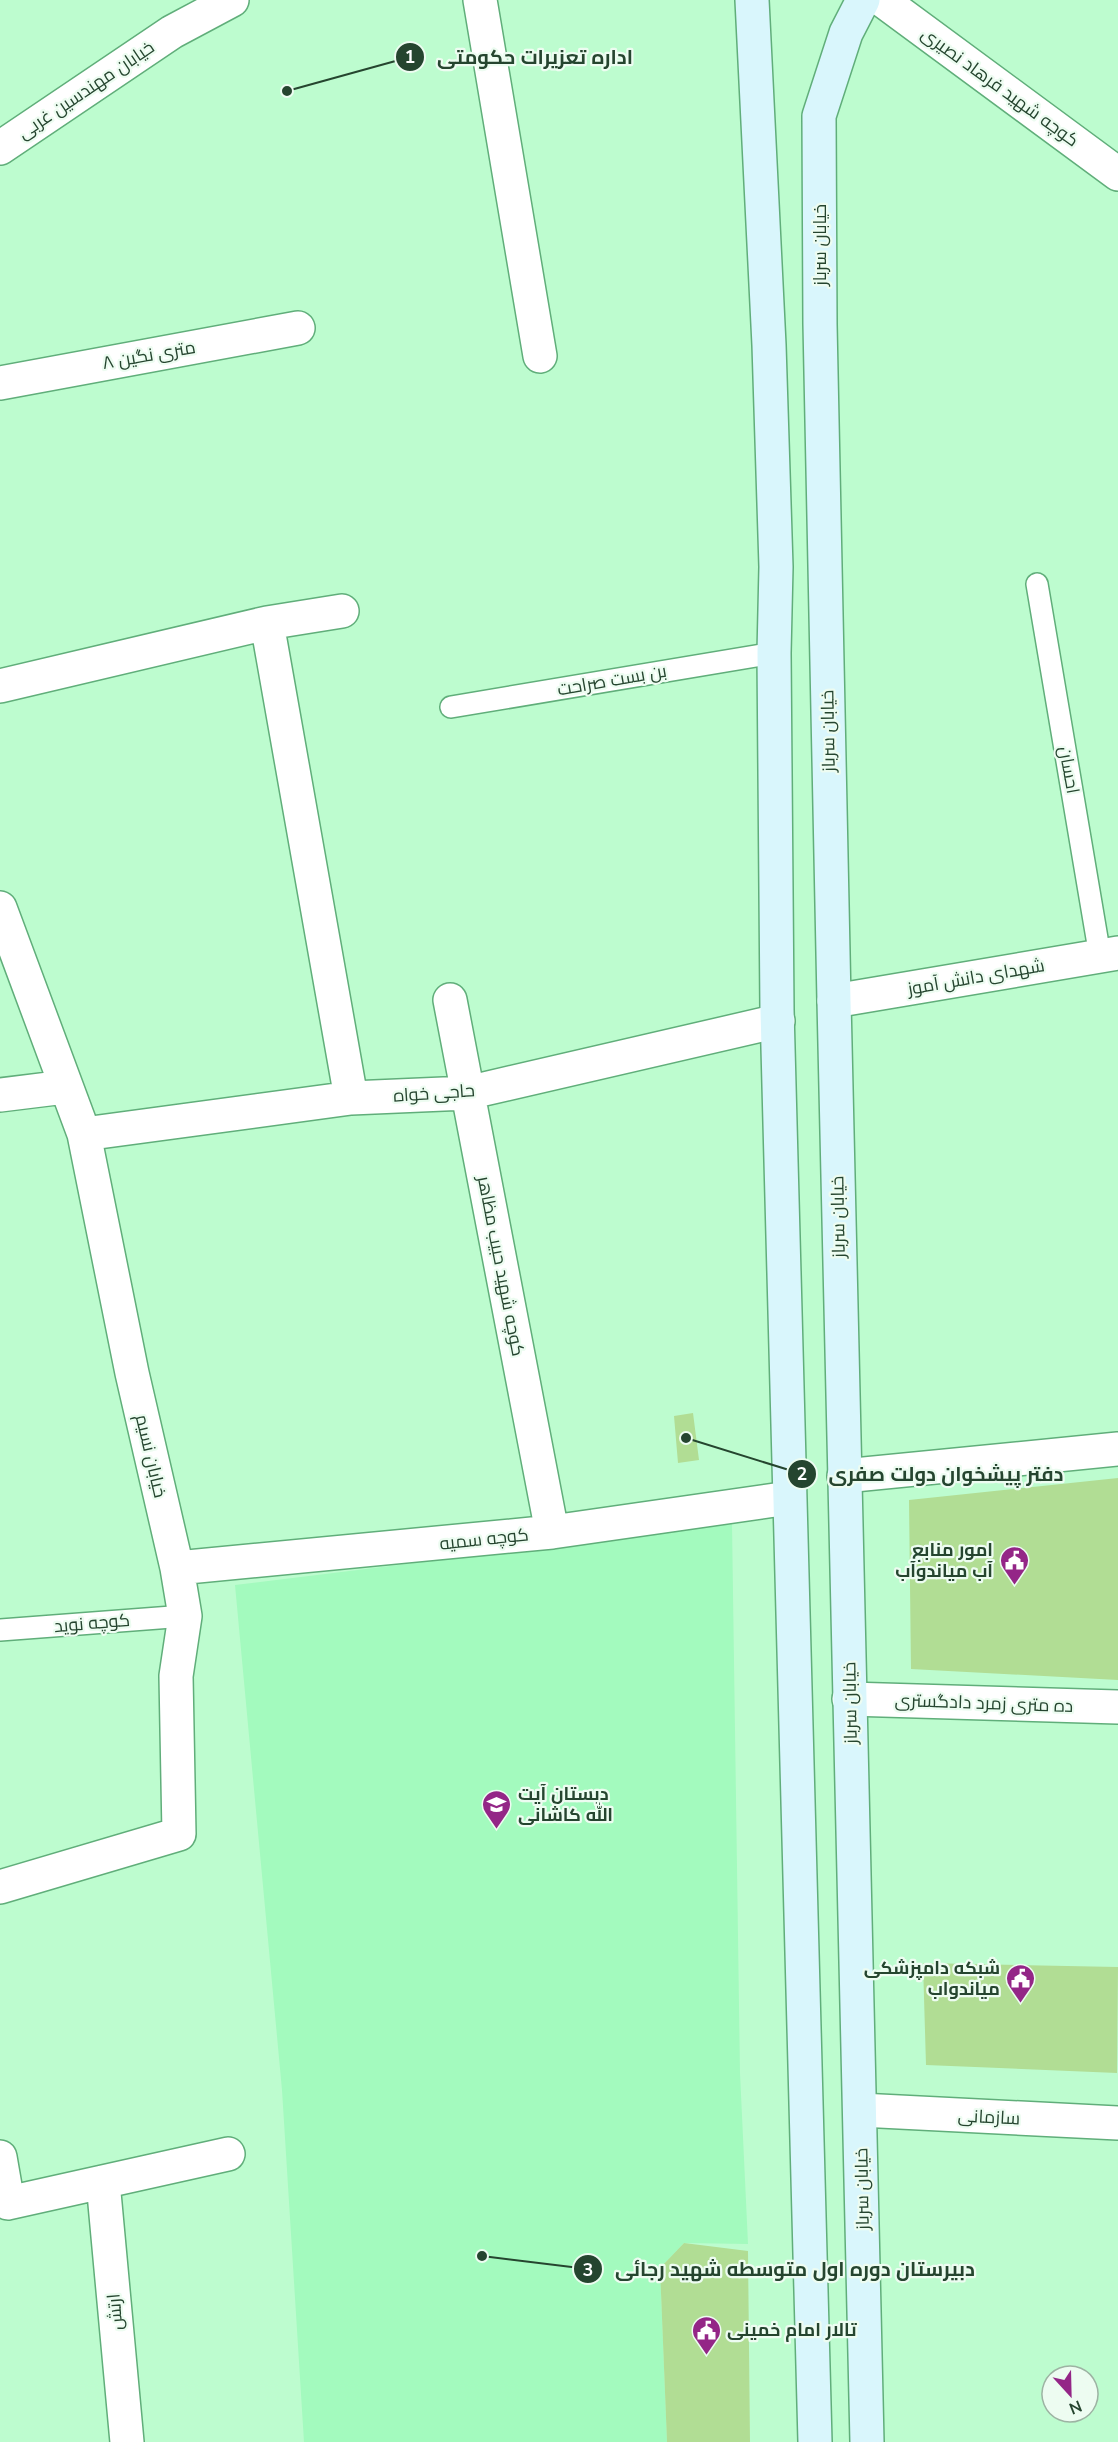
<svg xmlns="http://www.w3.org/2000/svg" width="1118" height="2442" viewBox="0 0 1118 2442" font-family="'Nunito Sans',Cairo,sans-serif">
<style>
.built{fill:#a3fabe}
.building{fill:#b1dd94}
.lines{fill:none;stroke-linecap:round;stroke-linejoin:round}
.service-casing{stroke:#60ae7a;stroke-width:24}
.minor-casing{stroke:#60ae7a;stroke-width:36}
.secondary-casing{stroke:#60ae7a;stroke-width:36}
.service{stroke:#fff;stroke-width:21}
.minor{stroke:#fff;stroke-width:33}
.secondary{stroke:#d9f6fc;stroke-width:33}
.labels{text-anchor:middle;stroke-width:4.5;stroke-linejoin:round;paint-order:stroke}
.street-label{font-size:18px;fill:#25452f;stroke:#edfcf1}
.poi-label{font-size:18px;font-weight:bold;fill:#25452f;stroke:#edfcf1;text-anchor:end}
.leader{fill:none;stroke:#25452f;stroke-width:2}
.callout-dot{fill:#25452f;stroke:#edfcf1;stroke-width:2}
.mark-label{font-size:18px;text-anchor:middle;font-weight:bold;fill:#fff}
.callout-label{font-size:20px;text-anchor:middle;font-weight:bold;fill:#25452f;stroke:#edfcf1;stroke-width:4.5;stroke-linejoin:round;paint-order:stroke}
</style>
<rect width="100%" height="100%" fill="#bdfccf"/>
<path class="built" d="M732,1524L740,2073L748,2244L684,2243L660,2268L667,2442H304L282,2090L235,1585Z"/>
<path class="building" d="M693,1413L699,1460L678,1463L674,1416Z
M1118,1478V1680L911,1669L909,1500Z
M923,1963L1118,1967L1117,2073L926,2065Z
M684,2243L748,2251L750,2442H667L660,2268Z"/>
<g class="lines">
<defs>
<path id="service" d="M1037,584L1100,956
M451,707L774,653
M0,1630L185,1616"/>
<path id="minor" d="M480,0L540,356
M882,0L1118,174
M0,148L172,32L232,0
M0,383L298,328
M267,623L351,1098
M0,686L267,623L342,611
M0,908L84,1134L132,1373L177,1568L185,1616L176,1676L179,1834L0,1887
M450,1000L552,1532
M834,1001L1118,953
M0,1095L65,1087
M84,1134L351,1098L467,1093L778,1021
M844,1476L1118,1449
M177,1568L552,1532L789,1498
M849,1699L1118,1707
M860,2110L1118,2123
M0,2157L8,2203L228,2154
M103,2182L127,2442"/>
<path id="secondary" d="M752,0L769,345L776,567L774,653L777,1010L815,2442
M863,0L846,33L819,116L820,324L834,1001L867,2442"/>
</defs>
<use href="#service" class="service-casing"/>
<use href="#minor" class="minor-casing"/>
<use href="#secondary" class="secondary-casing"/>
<use href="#service" class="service"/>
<use href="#minor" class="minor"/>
<use href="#secondary" class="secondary"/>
</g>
<defs>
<symbol id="civic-pin" viewBox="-11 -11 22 30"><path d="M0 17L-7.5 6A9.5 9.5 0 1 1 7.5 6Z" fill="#942687" stroke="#edfcf1"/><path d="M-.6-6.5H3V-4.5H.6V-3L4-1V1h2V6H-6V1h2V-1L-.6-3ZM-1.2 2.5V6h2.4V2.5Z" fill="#fff"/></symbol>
<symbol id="school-pin" viewBox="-11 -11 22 30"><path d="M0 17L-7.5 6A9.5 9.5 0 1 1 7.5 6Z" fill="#942687" stroke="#edfcf1"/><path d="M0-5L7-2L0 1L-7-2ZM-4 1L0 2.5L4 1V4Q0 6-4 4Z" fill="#fff"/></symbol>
</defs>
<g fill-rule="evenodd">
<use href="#civic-pin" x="998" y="1544" width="33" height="45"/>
<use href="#school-pin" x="480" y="1788" width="33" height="45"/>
<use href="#civic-pin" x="1004" y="1962" width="33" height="45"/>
<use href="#civic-pin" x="690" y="2314" width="33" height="45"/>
</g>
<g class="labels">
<g class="street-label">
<text transform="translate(1000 87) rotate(36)" y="6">کوچه شهید فرهاد نصیری</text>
<text transform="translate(86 90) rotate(-34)" y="6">خیابان مهندسین غربی</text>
<text transform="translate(820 245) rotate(-90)" y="6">خیابان سرباز</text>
<text transform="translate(149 355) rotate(-10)" y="6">۸ متری نگین</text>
<text transform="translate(612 680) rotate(-10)" y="6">بن بست صراحت</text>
<text transform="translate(828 731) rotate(-91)" y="6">خیابان سرباز</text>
<text transform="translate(1069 770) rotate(80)" y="6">احسان</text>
<text transform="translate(976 977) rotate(-10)" y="6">شهدای دانش آموز</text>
<text transform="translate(434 1093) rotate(-4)" y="6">حاجی خواه</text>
<text transform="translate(838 1217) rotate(-91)" y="6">خیابان سرباز</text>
<text transform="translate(501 1266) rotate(79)" y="6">کوچه شهید حبیب مظاهر</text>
<text transform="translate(151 1456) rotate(77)" y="6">خیابان نسیم</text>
<text transform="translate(484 1539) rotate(-6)" y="6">کوچه سمیه</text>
<text transform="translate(92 1623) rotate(-5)" y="6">کوچه نوید</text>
<text transform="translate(850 1703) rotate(-91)" y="6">خیابان سرباز</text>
<text transform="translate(984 1703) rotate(2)" y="6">ده متری زمرد دادگستری</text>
<text transform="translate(989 2117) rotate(3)" y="6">سازمانی</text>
<text transform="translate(862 2189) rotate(-91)" y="6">خیابان سرباز</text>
<text transform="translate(115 2312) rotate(-95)" y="6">ارتش</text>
</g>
<g class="poi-label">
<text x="993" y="1556">امور منابع<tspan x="993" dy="21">آب میاندوآب</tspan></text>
<text x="518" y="1800" text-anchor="start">دبستان آیت<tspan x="518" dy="21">الله کاشانی</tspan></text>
<text x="1000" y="1974">شبکه دامپزشکی<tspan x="1000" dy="21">میاندواب</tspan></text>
<text x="727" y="2336" text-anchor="start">تالار امام خمینی</text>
</g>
</g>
<path class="leader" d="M287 91L410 57M686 1438L802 1474M482 2256L588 2269"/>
<g class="callout-dot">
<circle cx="287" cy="91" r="6"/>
<circle cx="686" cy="1438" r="6"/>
<circle cx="482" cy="2256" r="6"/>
<circle cx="410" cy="57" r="15"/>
<circle cx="802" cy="1474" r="15"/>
<circle cx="588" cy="2269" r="15"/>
</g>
<g class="mark-label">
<text x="410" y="63">1</text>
<text x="802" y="1480">2</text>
<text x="588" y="2276">3</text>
</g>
<g class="callout-label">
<text x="535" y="64">اداره تعزیرات حکومتی</text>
<text x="946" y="1481">دفتر پیشخوان دولت صفری</text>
<text x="795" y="2276">دبیرستان دوره اول متوسطه شهید رجائی</text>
</g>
<g transform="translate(1070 2394) rotate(158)"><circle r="28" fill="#edfcf1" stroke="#9db3a3" stroke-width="1.5"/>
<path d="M0-4.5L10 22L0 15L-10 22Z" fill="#942687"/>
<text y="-9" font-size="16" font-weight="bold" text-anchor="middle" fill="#25452f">N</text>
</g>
</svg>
